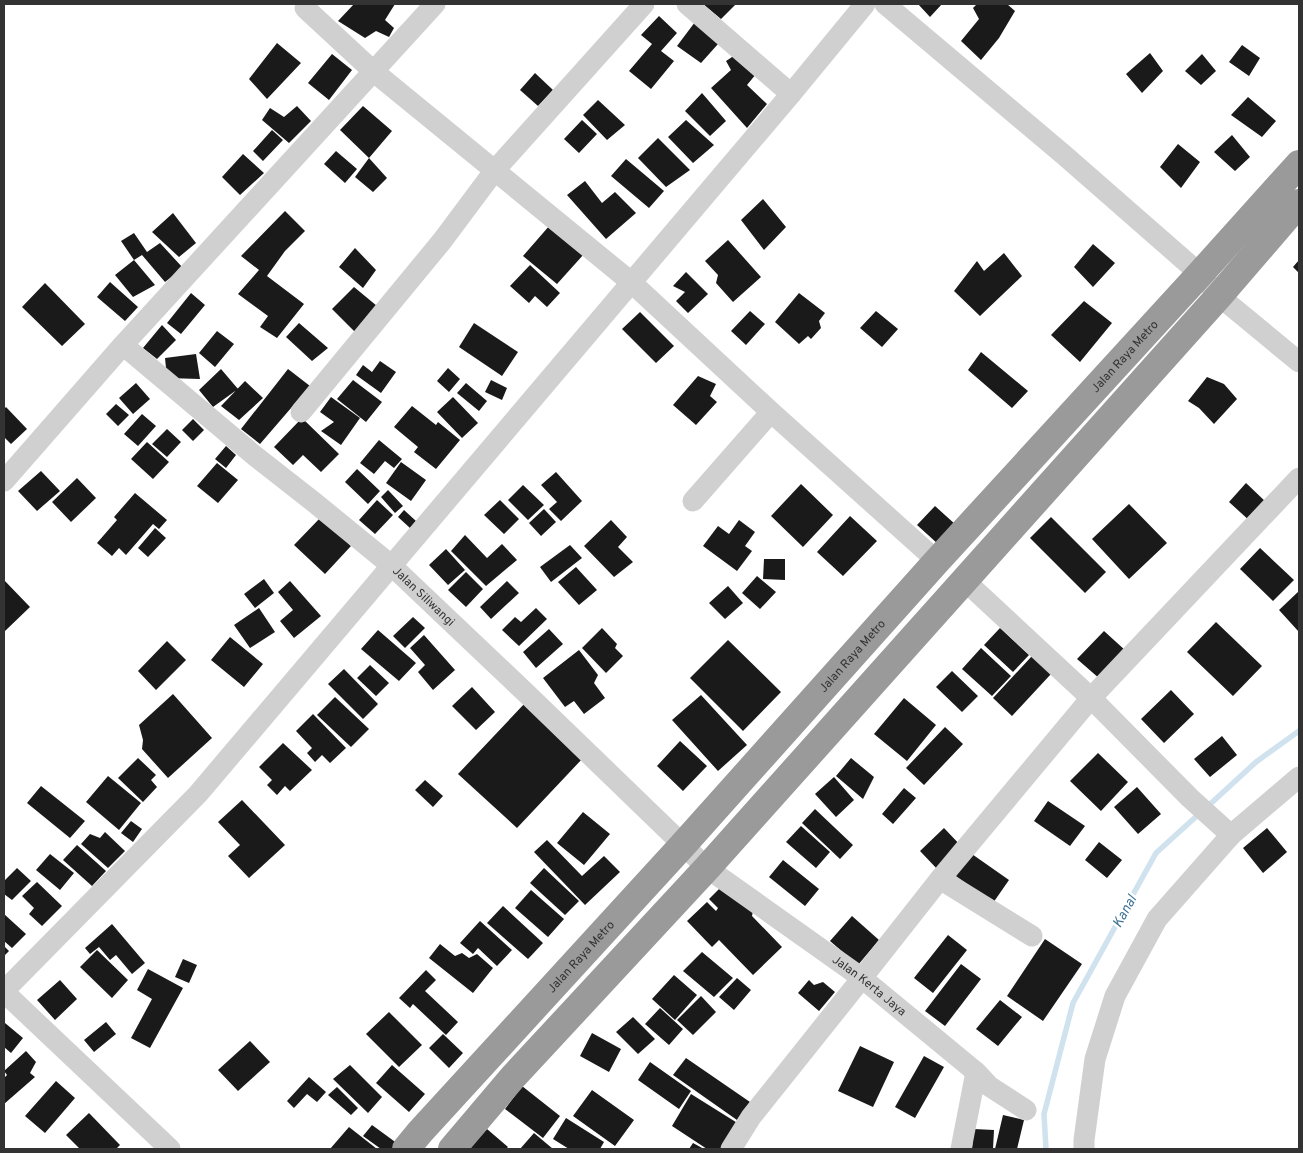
<svg xmlns="http://www.w3.org/2000/svg" width="1303" height="1153" viewBox="0 0 1303 1153" font-family="Overpass,sans-serif">
<style>
.lines{fill:none;stroke-linecap:round;stroke-linejoin:round}
.stream{stroke:#cfe2ee;stroke-width:5.5}
.building{fill:#1a1a1a}
.street{stroke:#d0d0d0;stroke-width:21}
.highway{stroke:#9a9a9a;stroke-width:28}
.labels{text-anchor:middle;stroke-width:5;stroke-linejoin:round;paint-order:stroke}
.street-label{font-size:12px;fill:#333;stroke:#fff}
.water-label{font-size:14px;font-style:italic;fill:#3f7597;stroke:#fff}
</style>
<rect width="100%" height="100%" fill="#fff"/>
<g class="lines">
<path class="stream" d="M1207,807L1256,762L1299,731
M1046,1149L1044,1114L1073,1003L1156,853L1200,813"/>
</g>
<path class="building" d="M354,4H395L385,20L394,28L389,37L376,31L365,38L338,21Z
M703,4H736L721,19Z
M918,4H942L930,17Z
M977,4H1007L1015,11L999,38L981,60L961,41L979,19L973,8Z
M659,16L677,33L661,51L674,61L651,89L629,71L652,44L641,35Z
M695,22L718,44L701,63L677,46Z
M277,43L301,63L267,99L249,79Z
M1242,45L1260,58L1249,76L1229,62Z
M741,51L761,68L747,85L767,104L747,128L711,88L731,70L726,61Z
M1150,53L1163,71L1142,93L1126,74Z
M332,54L352,70L329,100L308,83Z
M1202,54L1216,71L1201,85L1185,71Z
M535,73L553,90L538,106L520,90Z
M702,93L726,121L710,136L685,111Z
M1248,97L1276,121L1262,137L1231,115Z
M598,100L625,125L607,140L583,115Z
M297,106L311,121L289,143L262,120L270,108L284,117Z
M363,106L392,131L369,158L340,130Z
M582,120L597,134L579,153L564,139Z
M686,120L714,145L693,163L668,137Z
M272,130L283,140L263,161L253,151Z
M1232,135L1250,157L1235,171L1214,152Z
M658,138L690,170L666,187L638,158Z
M1178,144L1200,162L1181,188L1160,167Z
M336,151L357,169L345,183L324,164Z
M243,154L264,173L240,195L222,177Z
M369,158L387,178L373,192L355,177Z
M626,159L664,191L649,208L611,176Z
M585,181L602,203L615,192L636,213L606,239L567,195Z
M763,199L786,227L764,250L741,220Z
M285,211L305,231L285,251L267,276L304,304L277,338L260,327L268,316L238,294L259,270L241,256Z
M173,213L196,243L179,257L152,232Z
M550,225L584,254L557,284L523,256Z
M134,233L147,252L160,243L183,268L165,282L142,255L134,260L121,241Z
M728,240L761,277L733,302L716,283L718,275L705,261Z
M1093,244L1115,263L1093,287L1074,267Z
M355,248L376,270L363,288L339,267Z
M1004,253L1022,276L980,316L954,291L977,261L984,271Z
M134,260L155,285L133,297L115,275Z
M1299,260V273L1293,267Z
M530,265L560,293L547,307L535,296L529,303L510,286Z
M686,272L708,294L688,313L676,301L685,292L673,286Z
M110,282L138,307L125,321L97,297Z
M45,283L85,324L62,346L22,307Z
M354,287L377,306L355,332L332,309Z
M191,293L205,305L181,334L167,323Z
M799,293L825,313L819,321L821,328L811,339L808,336L799,344L775,322Z
M1084,301L1112,323L1080,362L1051,335Z
M750,311L765,324L746,345L731,331Z
M876,311L898,329L882,347L860,328Z
M640,312L674,346L656,363L622,329Z
M299,323L328,348L312,361L286,337Z
M474,323L518,352L502,376L459,347Z
M162,325L176,340L157,359L143,348Z
M217,331L234,344L215,367L199,353Z
M981,352L1028,391L1012,408L968,370Z
M196,354L200,379L167,378L165,358Z
M380,361L396,372L381,393L356,375L363,365L372,372Z
M448,368L460,379L449,392L437,381Z
M221,369L238,389L213,407L199,390Z
M288,369L310,386L260,444L241,429Z
M698,376L716,384L710,396L717,402L696,425L673,405Z
M1207,377L1224,384L1237,399L1214,424L1199,408L1188,401Z
M353,380L382,402L366,422L337,399Z
M491,380L507,388L502,400L485,392Z
M245,381L263,398L239,420L221,406Z
M136,383L150,399L133,414L119,398Z
M466,383L487,401L479,411L457,393Z
M331,397L360,418L341,445L321,431L334,422L320,412Z
M453,397L478,423L462,438L437,412Z
M116,404L129,415L118,426L106,414Z
M412,406L436,425L438,422L460,440L436,469L414,452L418,447L394,427Z
M6,407L27,429L11,444L4,437V409Z
M142,414L156,426L138,446L124,434Z
M302,418L339,454L321,472L303,455L293,465L274,447Z
M193,419L204,430L193,441L182,430Z
M167,429L181,442L167,457L152,444Z
M379,440L402,459L394,468L385,461L374,474L360,463Z
M147,442L169,462L153,479L131,459Z
M226,446L236,455L226,468L215,459Z
M401,462L426,480L411,501L386,483Z
M217,463L238,480L218,503L197,486Z
M357,469L380,491L368,504L345,482Z
M41,471L60,491L37,511L18,491Z
M556,472L582,501L561,521L549,509L557,502L541,485Z
M77,478L96,498L71,522L52,502Z
M1246,483L1268,504L1251,522L1229,502Z
M801,484L833,515L803,547L771,516Z
M523,485L544,505L528,520L508,500Z
M388,490L403,506L395,513L381,497Z
M135,493L167,520L159,529L153,524L126,555L119,548L112,556L97,543L117,520L114,517Z
M377,500L393,515L375,534L359,520Z
M500,500L519,519L504,534L484,515Z
M1129,504L1167,543L1129,579L1092,539Z
M935,506L956,525L938,544L917,525Z
M544,509L556,522L541,536L529,523Z
M404,510L416,521L410,528L398,517Z
M850,516L877,541L843,576L817,552Z
M321,517L351,546L325,574L294,545Z
M1051,517L1106,572L1085,593L1030,538Z
M611,520L627,537L618,547L633,562L614,577L584,546Z
M739,520L755,532L745,546L752,551L737,571L703,546L718,526L729,534Z
M155,528L166,538L148,557L138,548Z
M465,535L487,558L502,544L517,560L486,586L451,551Z
M570,545L582,558L551,582L540,567Z
M1260,548L1294,580L1273,601L1240,569Z
M446,549L465,570L448,585L429,565Z
M764,559H785V580L763,579Z
M576,567L597,590L579,605L558,582Z
M466,572L483,589L466,607L448,590Z
M757,576L776,592L760,609L742,593Z
M264,579L274,593L255,608L244,594Z
M4,580L30,607L5,631L4,630Z
M290,581L321,616L294,638L280,621L293,610L278,592Z
M507,581L519,593L491,619L480,607Z
M728,586L743,603L725,619L709,603Z
M1299,591V632L1279,610Z
M259,608L275,632L250,648L234,625Z
M536,608L547,619L519,646L502,630L515,617L521,622Z
M413,617L425,628L405,648L393,636Z
M1216,622L1262,666L1233,696L1187,652Z
M602,628L617,644L615,648L623,656L606,673L582,648Z
M1000,628L1029,655L1013,672L984,645Z
M549,629L563,644L536,668L523,652Z
M378,630L416,663L399,681L361,649Z
M1104,631L1126,651L1100,679L1077,659Z
M424,635L455,670L433,690L418,672L425,665L410,648Z
M230,637L263,664L244,687L211,660Z
M728,640L781,692L743,731L690,678Z
M167,641L186,660L156,690L138,671Z
M981,648L1011,676L992,696L962,669Z
M579,650L598,675L594,683L605,698L584,714L574,701L565,707L543,678Z
M1032,656L1051,674L1012,716L993,698Z
M370,665L389,683L376,696L357,678Z
M344,669L378,704L363,719L328,684Z
M952,671L978,696L962,712L936,687Z
M472,687L495,712L476,730L452,706Z
M1171,690L1194,714L1164,743L1141,719Z
M173,694L212,738L168,778L142,749L143,740L139,725Z
M701,695L747,745L718,771L672,720Z
M335,697L369,729L351,747L317,715Z
M904,698L936,725L907,761L874,734Z
M525,703L583,758L517,828L458,774Z
M313,714L346,748L330,763L322,755L315,762L307,753L312,748L296,731Z
M945,727L963,744L924,785L906,768Z
M1222,736L1237,755L1210,777L1194,759Z
M680,741L707,766L683,791L657,766Z
M283,743L312,770L290,791L285,786L277,795L267,785L272,780L259,767Z
M1098,753L1128,782L1101,811L1070,781Z
M138,758L156,775L151,780L157,787L143,802L118,778Z
M851,758L874,777L863,799L836,776Z
M108,776L141,803L119,830L86,802Z
M834,777L854,800L836,817L815,794Z
M425,780L443,796L433,807L415,790Z
M41,786L85,821L70,838L27,803Z
M1137,787L1161,814L1138,834L1114,807Z
M904,788L916,798L893,824L882,814Z
M242,800L285,845L249,878L228,856L240,845L218,822Z
M1048,801L1085,826L1070,846L1034,821Z
M815,809L853,845L840,859L802,823Z
M583,812L610,834L584,865L557,843Z
M131,821L142,829L133,842L121,833Z
M801,826L830,852L816,868L786,842Z
M944,828L963,848L939,871L920,851Z
M1267,828L1287,852L1263,873L1243,848Z
M105,832L125,851L108,868L81,844L90,834L100,838Z
M547,840L582,876L604,856L620,872L585,905L534,852Z
M1099,842L1122,860L1107,878L1085,860Z
M77,845L106,871L92,886L63,860Z
M969,852L1009,880L993,903L953,874Z
M50,854L74,873L60,890L36,870Z
M783,860L819,889L805,906L769,877Z
M17,868L31,881L12,900L4,894V881Z
M544,868L579,901L565,915L530,883Z
M37,882L62,906L42,926L29,914L34,908L22,896Z
M723,885L753,911L752,916L782,947L753,975L719,940L712,947L687,921L707,902L716,911L718,908L709,899Z
M531,890L564,919L548,937L515,908Z
M503,906L543,943L528,959L487,923Z
M4,914L26,934L12,948L4,941Z
M852,916L879,940L858,965L830,941Z
M480,921L512,950L497,966L478,948L473,954L460,943Z
M112,924L145,963L132,974L116,955L110,960L99,947L90,954L85,948Z
M948,935L967,950L933,993L914,978Z
M1045,939L1082,964L1043,1021L1007,996Z
M440,944L455,956L462,953L469,958L477,954L493,968L473,993L429,958Z
M4,946L9,951L4,956Z
M97,950L128,980L112,998L80,967Z
M702,952L733,978L714,997L683,971Z
M183,959L197,965L189,983L175,977Z
M961,964L981,979L945,1026L925,1011Z
M148,969L183,988L150,1048L131,1038L152,999L137,990Z
M426,970L436,980L425,991L458,1022L446,1035L413,1004L410,1008L399,998Z
M674,975L697,995L675,1020L652,999Z
M737,978L751,990L734,1010L719,997Z
M60,980L77,999L55,1020L37,1000Z
M809,980L814,985L823,982L835,992L819,1011L798,993Z
M701,996L716,1012L693,1035L677,1020Z
M1000,1000L1022,1017L998,1046L976,1029Z
M660,1008L683,1029L669,1045L645,1024Z
M389,1012L422,1045L399,1067L366,1034Z
M633,1017L655,1039L638,1054L616,1032Z
M106,1022L116,1034L94,1052L84,1040Z
M5,1023L23,1038L11,1053L4,1047V1025Z
M592,1033L621,1049L609,1072L580,1056Z
M443,1034L463,1053L449,1068L429,1048Z
M250,1041L270,1062L238,1091L218,1070Z
M860,1046L894,1062L873,1107L838,1091Z
M26,1051L36,1062L30,1073L35,1077L4,1104V1078L7,1075L4,1071Z
M924,1056L944,1067L915,1118L895,1107Z
M686,1058L750,1102L737,1120L673,1075Z
M650,1062L691,1091L679,1109L638,1080Z
M350,1065L382,1097L368,1113L333,1079Z
M392,1065L425,1094L409,1112L376,1083Z
M309,1077L326,1092L317,1102L307,1094L294,1108L287,1101Z
M56,1081L75,1098L45,1133L25,1116Z
M522,1086L560,1116L543,1138L505,1109Z
M337,1087L358,1108L351,1115L328,1095Z
M592,1090L634,1120L615,1146L573,1116Z
M691,1094L739,1124L722,1149H707L672,1126Z
M89,1113L120,1145L116,1149H80L66,1135Z
M1003,1115L1024,1120L1017,1149H995Z
M566,1118L604,1142L600,1149H569L553,1139Z
M372,1125L398,1144L394,1149H381L363,1136Z
M349,1127L377,1149H330Z
M487,1129L508,1147L506,1149H469Z
M974,1129L994,1130L993,1149H972Z
M534,1133L553,1149H520Z
M693,1143L704,1149H689Z"/>
<g class="lines">
<g class="street">
<path d="M687,4L791,94"/>
<path d="M885,4L1064,155L1200,274L1219,296L1299,362"/>
<path d="M305,8L373,71L631,282L771,412L937,561"/>
<path id="s1" d="M123,345L255,456L315,503L392,566L527,694L707,868L862,978L976,1072L989,1086L1026,1110"/>
<path d="M301,412L442,241L495,170L644,4"/>
<path d="M4,481L123,345L435,4"/>
<path d="M693,501L771,412"/>
<path d="M964,580L1091,698L1190,798L1231,835L1299,777"/>
<path d="M940,879L1032,936"/>
<path d="M4,991L198,794L791,94L865,4"/>
<path d="M4,992L170,1149"/>
<path d="M731,1149L751,1117L862,978L940,879L1091,698L1299,478"/>
<path d="M961,1149L976,1072"/>
<path d="M1084,1149V1140L1095,1059L1115,996L1157,919L1231,835"/>
</g>
<g class="highway">
<path id="s2" d="M406,1149L420,1132L682,846L937,561L1200,274L1299,164"/>
<path d="M452,1149L513,1077L707,868L1219,296L1299,203"/>
</g>
</g>
<g class="labels">
<g class="street-label">
<text dy="4" stroke="none"><textPath href="#s2" startOffset="1070">Jalan Raya Metro</textPath></text>
<text dy="4" stroke="none"><textPath href="#s1" startOffset="392">Jalan Siliwangi</textPath></text>
<text dy="4" stroke="none"><textPath href="#s2" startOffset="665">Jalan Raya Metro</textPath></text>
<text dy="4" stroke="none"><textPath href="#s2" startOffset="260">Jalan Raya Metro</textPath></text>
<text dy="4" stroke="none"><textPath href="#s1" startOffset="985">Jalan Kerta Jaya</textPath></text>
</g>
<g class="water-label">
<text transform="translate(1124 911) rotate(-61)" y="5">Kanal</text>
</g>
</g>
<rect width="1303" height="1153" fill="none" stroke="#333333" stroke-width="10"/>
</svg>
